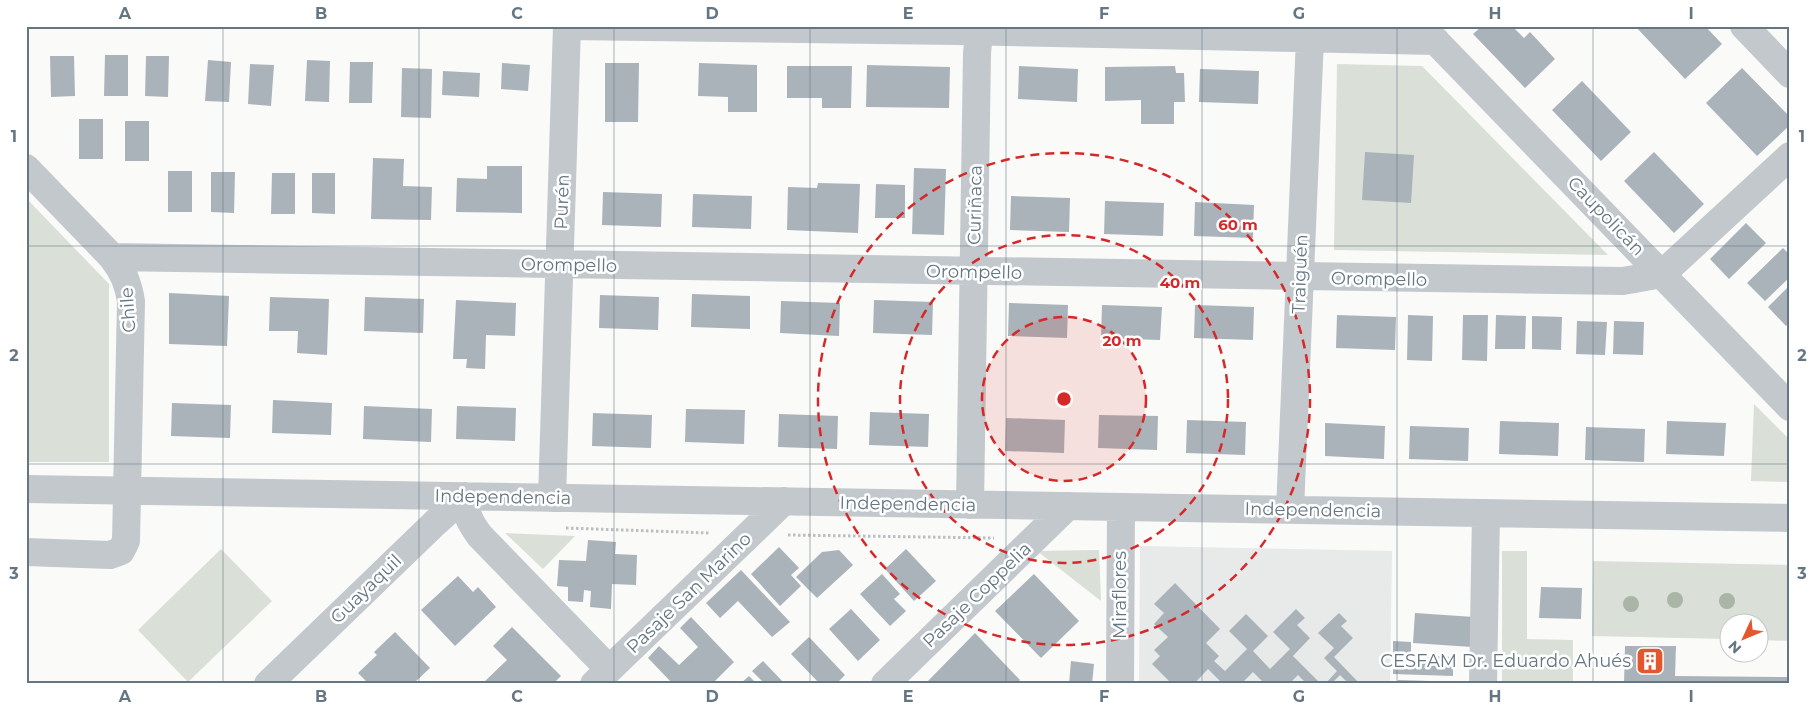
<svg xmlns="http://www.w3.org/2000/svg" width="1816" height="710" viewBox="0 0 1816 710" font-family="Montserrat,sans-serif">
<style>
.built{fill:#e8e9e9}
.green{fill:#dadfd7}
.building{fill:#aab3b9}
.lines{fill:none;stroke-linecap:round;stroke-linejoin:round}
.path{stroke:#bbbfc2;stroke-width:3;stroke-dasharray:2.5 2.5;stroke-linecap:butt}
.minor{stroke:#c3c8cc;stroke-width:28}
.tree{fill:#aab4a7}
.grid{fill:none;stroke:#657683;stroke-width:1;stroke-opacity:0.55}
.ring{fill:none;stroke:#d62828;stroke-width:2.5;stroke-dasharray:9 6}
.labels{text-anchor:middle;stroke-width:5;stroke-linejoin:round;paint-order:stroke}
.street-label{font-size:18px;fill:#657683;stroke:#fff}
.poi-label{font-size:18px;fill:#657683;stroke:#fff;text-anchor:end}
.centre{fill:#d62828;stroke:#fff;stroke-width:2.5}
.ring-label{font-size:15px;text-anchor:middle;font-weight:bold;fill:#d62828;stroke:#fff;stroke-width:5;stroke-linejoin:round;paint-order:stroke}
.neatline{fill:none;stroke:#657683;stroke-width:2}
.grid-label{font-size:16px;text-anchor:middle;font-weight:bold;fill:#657683}
</style>
<rect width="100%" height="100%" fill="#fafaf8"/>
<path class="built" d="M1140,546L1392,551L1390,684H1139Z"/>
<path class="green" d="M1337,64L1422,66L1608,255L1334,250Z
M26,198L109,284V462H26Z
M1754,404L1790,440V482L1751,481Z
M505,533L575,536L543,569Z
M221,549L272,601L188,682L138,630Z
M1099,550L1101,601L1037,551Z
M1502,551H1527V639L1573,640V684H1502Z
M1593,561L1790,565V641L1759,640L1758,622H1728V639L1592,636Z"/>
<path class="building" d="M1482,26H1512L1524,38L1530,32L1555,59L1525,88L1473,34Z
M1635,26H1705L1722,44L1685,79Z
M105,55H128V96H104Z
M50,56H74L75,96L51,97Z
M146,56H169L168,97L145,96Z
M208,60L231,62L229,102L205,101Z
M307,60L330,61L329,102L305,101Z
M350,62H373L372,103H349Z
M502,63L530,65L528,91L501,89Z
M605,63H639L638,122H605Z
M699,63L757,65V112H728V97L698,96Z
M250,64L274,65L271,106L248,104Z
M26,65H28L29,94H26Z
M867,65L950,67L949,108L866,107Z
M787,66H852L851,108H822V98H787Z
M1019,66L1078,69L1077,102L1018,99Z
M1175,66L1176,73H1184L1185,102H1174V124H1141V100L1105,101V67Z
M402,68L432,69L431,118L401,117Z
M1742,68L1790,117V125L1757,156L1706,103Z
M1200,69L1259,71L1258,104L1199,102Z
M443,71L480,73L479,97L442,95Z
M1582,81L1631,132L1601,161L1552,110Z
M79,119H103V159H79Z
M125,121H149V161H125Z
M1365,152L1414,155L1411,203L1362,200Z
M1654,152L1704,204L1674,233L1624,181Z
M373,158L404,159L403,186L432,187L431,220L371,219Z
M487,166H522V213L456,212L457,178L487,179Z
M914,168L946,169L944,235L912,234Z
M168,171H192V212H168Z
M211,172H235L234,213L211,212Z
M272,173H295V214H271Z
M312,173H335V214L312,213Z
M818,183L860,184L858,233L787,230L788,187L817,188Z
M876,184L905,185V218H875Z
M603,192L662,194L661,227L602,225Z
M693,194L752,196L751,229L692,227Z
M1011,196L1070,198L1069,232L1010,230Z
M1105,201L1164,203L1163,236L1104,234Z
M1195,202L1254,205L1253,238L1194,236Z
M1746,223L1766,243L1729,279L1710,259Z
M1783,248L1790,255V277L1765,301L1747,283Z
M1790,285V322L1786,326L1768,307Z
M169,293L229,296L227,346L169,344Z
M692,294L750,296V329L691,327Z
M600,295L659,297L658,330L599,328Z
M270,297L329,299L327,355L297,353L298,331H269Z
M365,297L424,299L423,333L364,331Z
M456,300L516,303L515,336L486,335L485,369L466,368L467,359H453Z
M874,300L933,302L932,335L873,333Z
M781,301L840,303L839,336L780,333Z
M1009,303L1068,305L1067,338L1008,336Z
M1102,305L1162,307L1160,340L1101,338Z
M1195,305L1254,307L1253,340L1194,338Z
M1337,315L1396,317L1395,350L1336,348Z
M1408,315L1433,316L1432,361L1407,360Z
M1463,315H1488L1487,361L1462,360Z
M1496,315L1526,316L1525,349H1495Z
M1532,316L1562,317L1561,350L1532,349Z
M1577,321L1607,322L1605,355L1576,354Z
M1614,321L1644,322L1643,355L1613,354Z
M273,400L332,403L331,435L272,433Z
M172,403L231,405L230,438L171,436Z
M364,406L432,409L431,442L363,439Z
M457,406L516,408L515,441L456,439Z
M686,409L745,410L744,444L685,442Z
M870,412L929,414L928,447L869,445Z
M593,413L652,415L651,448L592,446Z
M779,414L838,416L837,449L778,447Z
M1099,415L1158,416L1157,450L1098,448Z
M1006,418L1065,420L1064,453L1005,451Z
M1187,420L1246,422L1245,455L1186,453Z
M1500,421L1559,423L1558,456L1499,454Z
M1667,421L1726,423L1724,456L1666,454Z
M1325,423L1385,426L1384,459L1325,456Z
M1410,426L1469,428L1468,461L1409,459Z
M1586,427L1645,429L1644,462L1585,460Z
M588,540L616,542L615,554L637,555L636,585L612,584L611,609L590,607L591,591L584,590L583,602L568,601V587L557,586L559,560L586,561Z
M779,547L799,568L791,575L801,586L780,606L751,574Z
M906,549L936,581L914,601L885,569Z
M839,550L853,565L817,598L796,577L822,552Z
M741,570L790,622L772,637L738,601L720,618L706,603Z
M882,574L900,594L894,599L906,611L890,626L860,594Z
M1034,574L1079,621L1041,658L995,611Z
M458,576L473,592L478,587L496,607L455,646L421,610Z
M1175,583L1220,629L1206,643L1219,656L1214,661L1225,671L1247,649L1229,631L1246,614L1268,636L1253,651L1270,669L1290,649L1273,632L1296,609L1305,618L1297,625L1310,638L1293,656L1321,684H1307L1298,675L1289,684H1265L1253,672L1241,684H1218L1220,681L1208,669L1194,684H1166L1169,681L1152,664L1160,656L1154,650L1168,637L1154,624L1164,613L1154,604Z
M1541,587L1582,588L1581,619L1539,618Z
M851,609L880,640L858,661L829,629Z
M1339,613L1347,621L1341,626L1353,638L1334,657L1360,684H1349L1340,675L1331,684H1325L1337,671L1324,658L1334,648L1318,633Z
M1415,613L1474,617L1472,647L1413,643Z
M691,617L734,662L712,684H673L648,658L659,646L679,665L698,647L680,628Z
M512,627L561,676L553,684H486L484,682L507,660L493,646Z
M395,632L430,668L413,684H404L403,682L401,684H369L358,673L377,655L374,652Z
M975,633L1020,680L1017,684H931L928,681Z
M809,637L845,675L836,684H820L791,654Z
M1393,641L1411,642V655L1453,657V676L1393,674Z
M1625,646H1676L1675,676L1790,677V684H1624Z
M763,661L785,684H765L752,671Z
M1071,661L1094,664L1092,684H1069Z
M749,676L757,684H740Z
M1398,680L1463,682V684H1398Z"/>
<g class="lines">
<path class="path" d="M566,528L709,533
M788,535L994,538"/>
<path class="minor" d="M568,26L956,31L1436,41
M1744,26L1790,74
M1422,27L1790,407
M26,168L112,257C123,271 128,283 131,301L126,541L121,551L110,555L26,552
M112,257L1623,281L1662,274L1790,156
M26,489L1790,518
M465,496C466,515 469,521 480,536L609,669
M552,498L567,26
M970,505L977,53L979,32L982,26
M1290,510L1310,38
M268,684L436,522L465,496
M594,684L784,501
M885,684L1068,506
M1120,684L1121,507
M1483,684L1486,513"/>
</g>
<g class="tree">
<circle cx="1675" cy="600" r="8"/>
<circle cx="1727" cy="601" r="8"/>
<circle cx="1631" cy="604" r="8"/>
</g>
<path class="grid" d="M223,26V684M419,26V684M614,26V684M810,26V684M1006,26V684M1202,26V684M1397,26V684M1593,26V684M26,246H1790M26,464H1790"/>
<circle cx="1064" cy="399" r="82" fill="#d62828" fill-opacity=".12"/>
<g class="ring">
<circle cx="1064" cy="399" r="82"/>
<circle cx="1064" cy="399" r="164"/>
<circle cx="1064" cy="399" r="246"/>
</g>
<defs>
<symbol id="building-square" viewBox="-11 -11 22 22"><rect x="-9" y="-9" width="18" height="18" rx="4" fill="#e4572e" stroke="#fff"/><path d="M-4-6H4V6H1V3H-1V6H-4ZM-2.5-4.3h1.7v1.8h-1.7ZM.8-4.3h1.7v1.8H.8ZM-2.5-1h1.7V.8h-1.7ZM.8-1h1.7V.8H.8Z" fill="#fff"/></symbol>
</defs>
<g fill-rule="evenodd">
<use href="#building-square" x="1634" y="645" width="32" height="32"/>
</g>
<g class="labels">
<g class="street-label">
<text transform="translate(562 202) rotate(-88)" y="6">Purén</text>
<text transform="translate(975 205) rotate(-89)" y="6">Curiñaca</text>
<text transform="translate(1606 216) rotate(46)" y="6">Caupolicán</text>
<text transform="translate(569 265) rotate(1)" y="6">Orompello</text>
<text transform="translate(974 272) rotate(1)" y="6">Orompello</text>
<text transform="translate(1300 274) rotate(-88)" y="6">Traiguén</text>
<text transform="translate(1379 279) rotate(1)" y="6">Orompello</text>
<text transform="translate(128 310) rotate(-94)" y="6">Chile</text>
<text transform="translate(503 497) rotate(1)" y="6">Independencia</text>
<text transform="translate(908 504) rotate(1)" y="6">Independencia</text>
<text transform="translate(1313 510) rotate(1)" y="6">Independencia</text>
<text transform="translate(366 589) rotate(-44)" y="6">Guayaquil</text>
<text transform="translate(689 593) rotate(-44)" y="6">Pasaje San Marino</text>
<text transform="translate(977 595) rotate(-44)" y="6">Pasaje Coppelia</text>
<text transform="translate(1120 595) rotate(-90)" y="6">Miraflores</text>
</g>
<g class="poi-label">
<text x="1631" y="667">CESFAM Dr. Eduardo Ahués</text>
</g>
</g>
<circle cx="1064" cy="399" r="8" class="centre"/>
<g class="ring-label">
<text x="1238" y="230">60 m</text>
<text x="1180" y="288">40 m</text>
<text x="1122" y="346">20 m</text>
</g>
<rect width="1816" height="710" fill="none" stroke="#ffffff" stroke-width="55"/>
<g transform="translate(1744 638) rotate(226)"><circle r="24" fill="#ffffff" stroke="#c1c8cd"/>
<path d="M0-4L9 19L0 12L-9 19Z" fill="#e4572e"/>
<text y="-8" font-size="14" font-weight="bold" text-anchor="middle" fill="#657683">N</text>
</g>
<rect x="28" y="28" width="1760" height="654" class="neatline"/>
<g class="grid-label">
<text x="125" y="19">A</text>
<text x="321" y="19">B</text>
<text x="517" y="19">C</text>
<text x="712" y="19">D</text>
<text x="908" y="19">E</text>
<text x="1104" y="19">F</text>
<text x="1299" y="19">G</text>
<text x="1495" y="19">H</text>
<text x="1691" y="19">I</text>
<text x="14" y="142">1</text>
<text x="1802" y="142">1</text>
<text x="14" y="361">2</text>
<text x="1802" y="361">2</text>
<text x="14" y="579">3</text>
<text x="1802" y="579">3</text>
<text x="125" y="702">A</text>
<text x="321" y="702">B</text>
<text x="517" y="702">C</text>
<text x="712" y="702">D</text>
<text x="908" y="702">E</text>
<text x="1104" y="702">F</text>
<text x="1299" y="702">G</text>
<text x="1495" y="702">H</text>
<text x="1691" y="702">I</text>
</g>
</svg>
